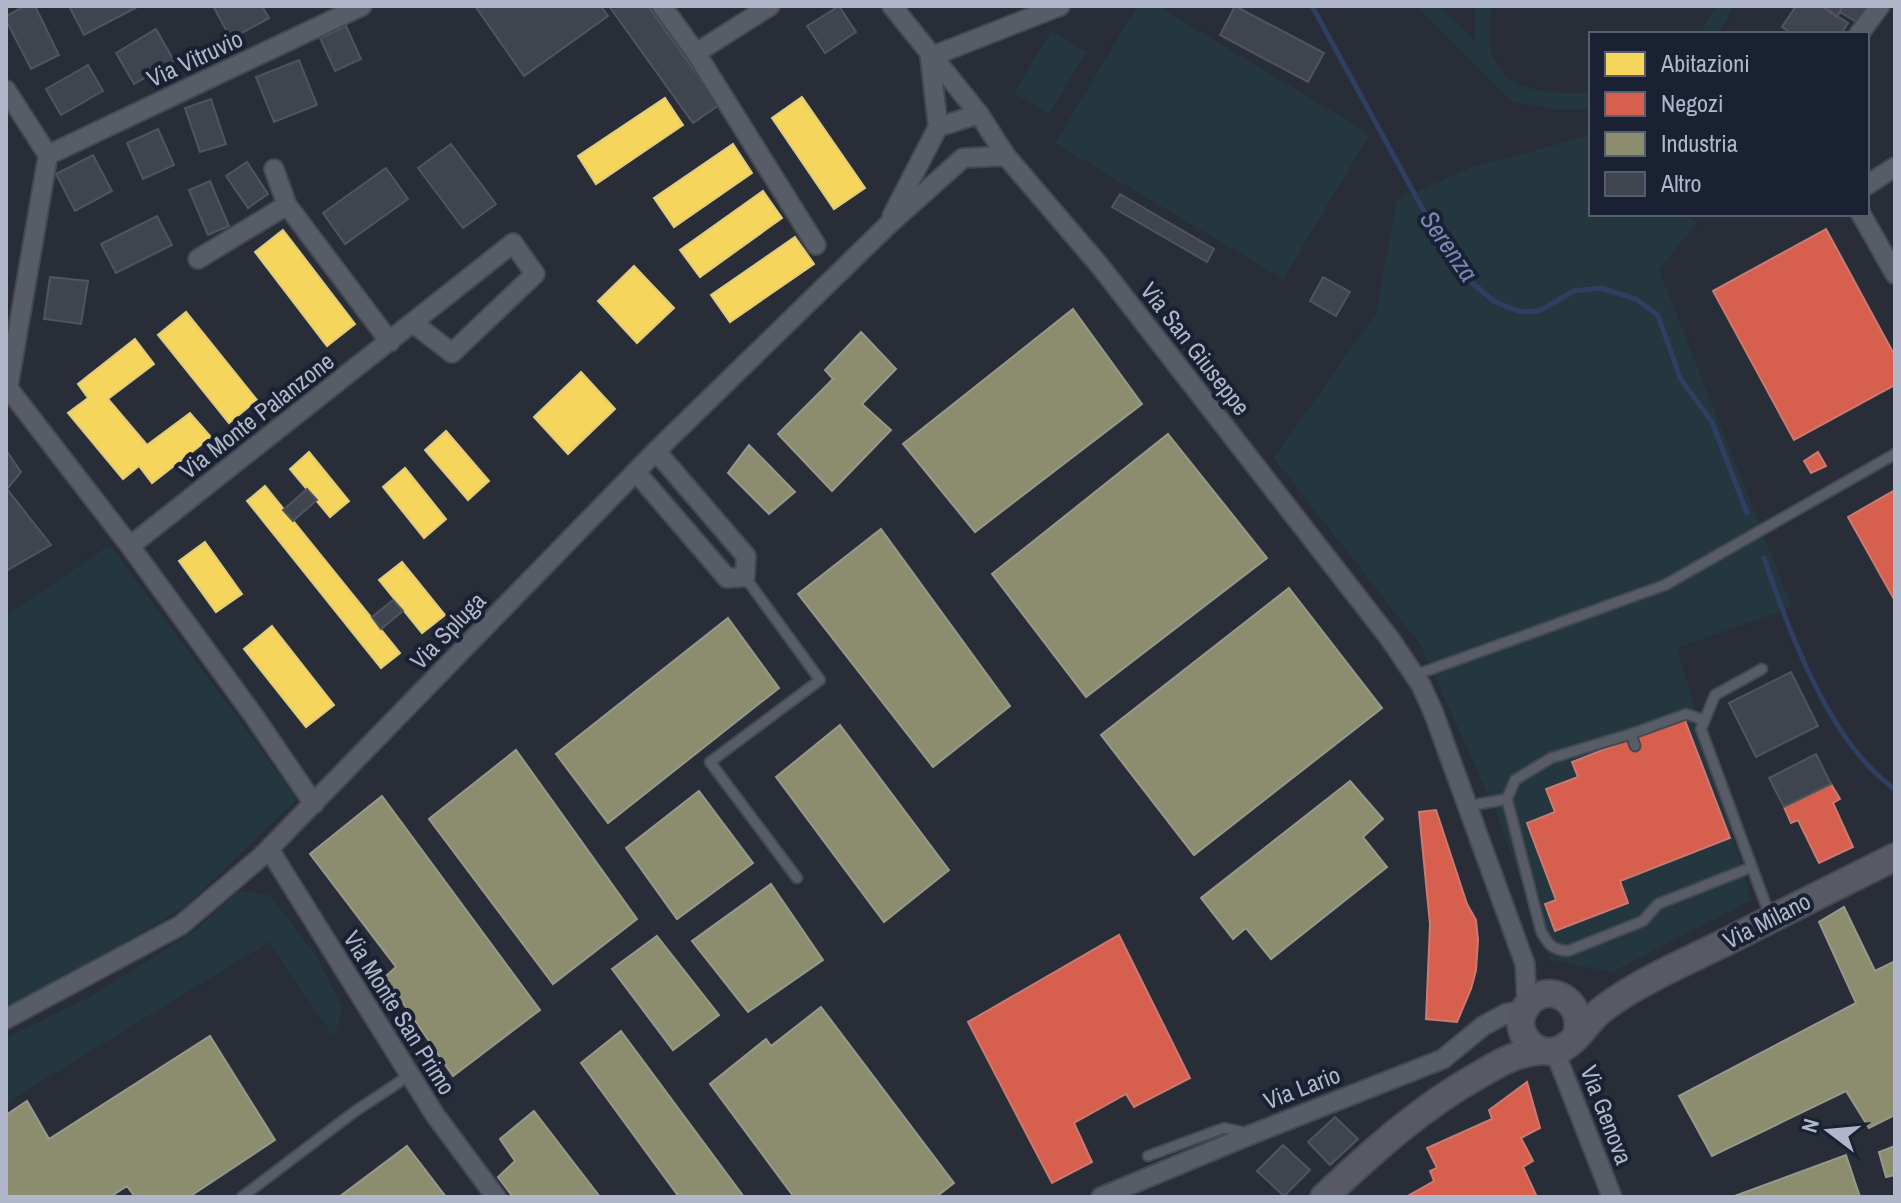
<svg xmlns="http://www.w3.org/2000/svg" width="1901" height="1203" viewBox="0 0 1901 1203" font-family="'Archivo Narrow',sans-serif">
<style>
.green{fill:#24373f}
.homes{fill:#f6d55c;stroke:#e1cc7d;stroke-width:2}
.shops{fill:#d6604d;stroke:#cb7a72;stroke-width:2}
.industry{fill:#8c8c6e;stroke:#97998a;stroke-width:2}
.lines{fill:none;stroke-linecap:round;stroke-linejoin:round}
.stream{stroke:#303e62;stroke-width:5}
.building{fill:#40444e;stroke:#505460;stroke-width:2}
.lane-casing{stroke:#444851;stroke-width:13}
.street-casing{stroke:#444851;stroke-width:22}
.secondary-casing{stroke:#444851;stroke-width:30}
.lane{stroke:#585c66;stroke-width:9}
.street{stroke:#585c66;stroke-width:18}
.secondary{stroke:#575a64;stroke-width:26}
.labels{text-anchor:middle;stroke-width:8;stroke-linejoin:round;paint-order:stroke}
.street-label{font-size:24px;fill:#b1b7ca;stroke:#1a2133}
.water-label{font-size:26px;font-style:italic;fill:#7688b4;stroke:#1a2133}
</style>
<rect width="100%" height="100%" fill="#282d38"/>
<path class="green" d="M1137,6H1157L1370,134L1283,279L1055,143Z
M1416,6H1439L1475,41V6H1491C1491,22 1486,47 1495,62C1515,96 1557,93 1591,93V109H1552L1512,101Z
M1716,6H1734L1718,34H1700Z
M1051,31L1086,52L1049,114L1014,93Z
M1591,135V214H1685L1697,223L1659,270L1792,607L1677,648L1751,900L1612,972L1550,960L1497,815L1422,647L1274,458L1376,313L1397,200L1473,167Z
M110,545L297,799L187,905L65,978L6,1008V615Z
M238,891L270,895L317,957L343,1008L334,1037L269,942L6,1103V1038L93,995L195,931Z"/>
<path class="homes" d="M802,97L865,188L834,209L772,118Z
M665,98L683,125L596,184L578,156Z
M733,144L752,173L674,227L654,198Z
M763,191L782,218L700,277L680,250Z
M283,230L355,324L327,346L255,252Z
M795,237L814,264L730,322L711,295Z
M634,266L674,308L637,343L598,301Z
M186,312L257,400L229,423L158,335Z
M135,339L154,364L108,399L147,445L190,413L211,437L152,483L139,466L123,479L68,413L88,398L78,384Z
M581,372L615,409L568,454L534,417Z
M446,431L489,481L468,500L425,450Z
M309,452L349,501L330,517L290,469Z
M405,468L446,519L424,538L383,487Z
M265,486L400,653L381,668L247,501Z
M205,542L242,594L216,612L179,561Z
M402,562L445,615L422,633L379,580Z
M272,626L334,705L306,727L244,649Z"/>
<path class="shops" d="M1826,229L1895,356V385L1794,440L1713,291Z
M1818,452L1826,466L1811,473L1804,461Z
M1895,490V601L1848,517Z
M1684,718L1730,838L1620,881L1628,903L1555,931L1545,904L1556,900L1527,823L1555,812L1546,789L1578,777L1572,762Z
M1831,784L1840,799L1833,803L1853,847L1819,863L1798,820L1791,823L1784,807Z
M1436,810L1467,904L1476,920L1478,940L1476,970L1471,989L1457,1022L1426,1019L1430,924L1419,812Z
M1119,935L1190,1078L1134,1107L1126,1094L1074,1123L1092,1162L1052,1183L968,1022Z
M1527,1082L1540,1128L1521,1138L1533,1161L1523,1167L1537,1197H1406L1434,1181L1430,1171L1437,1168L1427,1148L1492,1119L1489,1110Z"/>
<path class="industry" d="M1073,309L1142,404L975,532L903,444Z
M861,332L896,369L862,404L891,430L832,491L778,434L833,379L825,370Z
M1168,434L1267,558L1086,697L992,574Z
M749,445L795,492L769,514L728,473Z
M881,529L1010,706L933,767L798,594Z
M1289,588L1382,708L1194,855L1101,735Z
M728,618L779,688L608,823L556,754Z
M840,725L949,870L884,922L776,777Z
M516,750L637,919L553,984L429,819Z
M1350,781L1383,819L1363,837L1387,867L1271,959L1246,928L1233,939L1201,898Z
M699,791L753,863L677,919L626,848Z
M382,796L540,1010L453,1076L385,977L396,967L310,854Z
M771,884L823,960L748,1012L692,941Z
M1844,907L1875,971L1895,961V1115L1869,1128L1846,1091L1712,1156L1679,1096L1856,1003L1819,922Z
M657,936L719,1015L673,1050L612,969Z
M821,1007L954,1183L936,1197H794L710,1084L766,1039L771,1046Z
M621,1031L744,1197H679L581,1063Z
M210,1036L275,1140L189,1197H135L127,1186L110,1197H6V1115L27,1101L49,1139Z
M534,1111L600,1197H513L498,1177L515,1161L500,1139Z
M407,1146L446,1197H339Z
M1895,1146V1175L1886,1177L1879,1152Z
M1846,1155L1860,1197H1732Z"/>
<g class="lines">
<path class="stream" d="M1312,6L1426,215L1469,280L1495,302L1521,312L1539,311L1574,291L1601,288L1636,299L1658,315L1680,378L1712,422L1747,513
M1764,558C1788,629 1831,746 1895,789"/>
</g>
<path class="building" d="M25,6H35L59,55L31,69L6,20V16Z
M69,6H139L84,35Z
M213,6H262L269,18L231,39Z
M475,6H601L608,16L524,76Z
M609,6H648L719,105L693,123Z
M839,6L856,32L825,53L807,26Z
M1235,6L1324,53L1308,82L1220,35Z
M1796,6H1821L1848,23L1841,34H1793L1782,27Z
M1821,6H1843L1837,17Z
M1843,6H1869L1858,23L1840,12Z
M346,26L361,59L335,71L320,38Z
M156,29L174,61L134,84L116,53Z
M299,60L317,105L274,122L256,77Z
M88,65L103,91L61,115L46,89Z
M211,99L226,144L200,152L185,108Z
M158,129L174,165L143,179L127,143Z
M451,144L496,204L463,228L418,168Z
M93,155L112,191L75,211L56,174Z
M247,162L268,194L248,208L226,176Z
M386,168L408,199L345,244L323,213Z
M210,181L229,226L208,235L189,190Z
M1120,194L1214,249L1207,262L1112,207Z
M157,216L172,245L116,273L101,244Z
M50,277L88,281L81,324L44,319Z
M1323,277L1350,292L1336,316L1310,301Z
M6,450L21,472L7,489L51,545L6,571Z
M307,489L317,500L293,521L283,510Z
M393,600L403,611L381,629L372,617Z
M1791,672L1818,726L1756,757L1729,703Z
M1816,754L1831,784L1784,807L1769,778Z
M1335,1117L1358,1139L1330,1165L1308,1142Z
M1283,1145L1310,1170L1284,1196L1257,1171Z"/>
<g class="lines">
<defs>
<path id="lane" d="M745,577L820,680L710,762L797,878
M1762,669L1715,695L1701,729L1770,916
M1415,675L1665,585L1895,454
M1704,720L1686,714L1631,734L1551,758L1515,780L1507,799L1541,931C1548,944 1552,950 1568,951L1643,921L1658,904L1752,867
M1631,734L1635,746
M1468,806L1507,799
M1148,1156L1224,1128L1247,1133
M242,1197L354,1112L410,1075"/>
<path id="street" d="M662,6L696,53L816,245
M892,6L979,114L1006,156L1100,266L1390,639L1421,685L1434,714L1525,964L1527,1006
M1859,34L1880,6
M696,53L770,6
M6,90L48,155L8,388
M938,127L979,114
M48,155L362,6
M274,169L287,205
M1867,185L1895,167
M1861,214L1895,274
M892,216L938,127L930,57L1060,6
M198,259L287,205L390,342
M8,388L130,546L254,716L314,804
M636,472L727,578L745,577L746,556L656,451
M130,546L513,243L535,274L452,353L413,323
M269,849L435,1115L496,1197
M6,1019L181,925L262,856L656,451L887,226L963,158L1006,156
M1562,1049L1559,1062L1612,1197
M1101,1197L1250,1135L1443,1059L1483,1026L1507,1013L1524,1010"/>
<path id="secondary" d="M1576,1037C1588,998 1542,977 1524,1010C1512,1032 1535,1058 1558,1050C1574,1045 1585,1025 1598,1013C1610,1003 1624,994 1638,986C1666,970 1697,956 1726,942C1782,913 1839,885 1895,857
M1324,1197C1373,1151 1420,1108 1479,1075C1499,1063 1518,1052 1542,1051"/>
</defs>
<use href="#lane" class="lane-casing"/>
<use href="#street" class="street-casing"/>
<use href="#secondary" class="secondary-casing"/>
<use href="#lane" class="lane"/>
<use href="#street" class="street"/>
<use href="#secondary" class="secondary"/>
</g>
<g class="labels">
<g class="street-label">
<text transform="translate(195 59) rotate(-25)" y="8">Via Vitruvio</text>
<text transform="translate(1195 349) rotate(52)" y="8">Via San Giuseppe</text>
<text transform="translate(257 416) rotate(-38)" y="8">Via Monte Palanzone</text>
<text transform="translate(448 631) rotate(-46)" y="8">Via Spluga</text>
<text transform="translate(1767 921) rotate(-27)" y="8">Via Milano</text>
<text transform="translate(399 1013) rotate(58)" y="8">Via Monte San Primo</text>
<text transform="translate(1302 1088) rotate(-21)" y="8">Via Lario</text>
<text transform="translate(1606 1115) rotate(69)" y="8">Via Genova</text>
</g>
<g class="water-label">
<text transform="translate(1449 246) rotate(55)" y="9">Serenza</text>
</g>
</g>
<rect width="1901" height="1203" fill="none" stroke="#b1b7ca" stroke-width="16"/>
<rect x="1589" y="32" width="280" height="184" fill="#1a2133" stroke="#565d6f" stroke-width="2"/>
<rect x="1605" y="52" width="40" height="24" fill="#f6d55c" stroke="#565d6f" stroke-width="2"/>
<text x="1661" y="72" font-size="24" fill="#b1b7ca">Abitazioni</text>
<rect x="1605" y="92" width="40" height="24" fill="#d6604d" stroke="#565d6f" stroke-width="2"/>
<text x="1661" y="112" font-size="24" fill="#b1b7ca">Negozi</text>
<rect x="1605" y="132" width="40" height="24" fill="#8c8c6e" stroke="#565d6f" stroke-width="2"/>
<text x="1661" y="152" font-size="24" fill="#b1b7ca">Industria</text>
<rect x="1605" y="172" width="40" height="24" fill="#40444e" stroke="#565d6f" stroke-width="2"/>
<text x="1661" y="192" font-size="24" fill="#b1b7ca">Altro</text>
<g transform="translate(1829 1131) rotate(286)" stroke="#1a2133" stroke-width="6" paint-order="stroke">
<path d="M0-6L14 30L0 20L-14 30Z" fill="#b1b7ca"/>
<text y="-12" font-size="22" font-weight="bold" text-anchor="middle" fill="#b1b7ca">N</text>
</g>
</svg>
